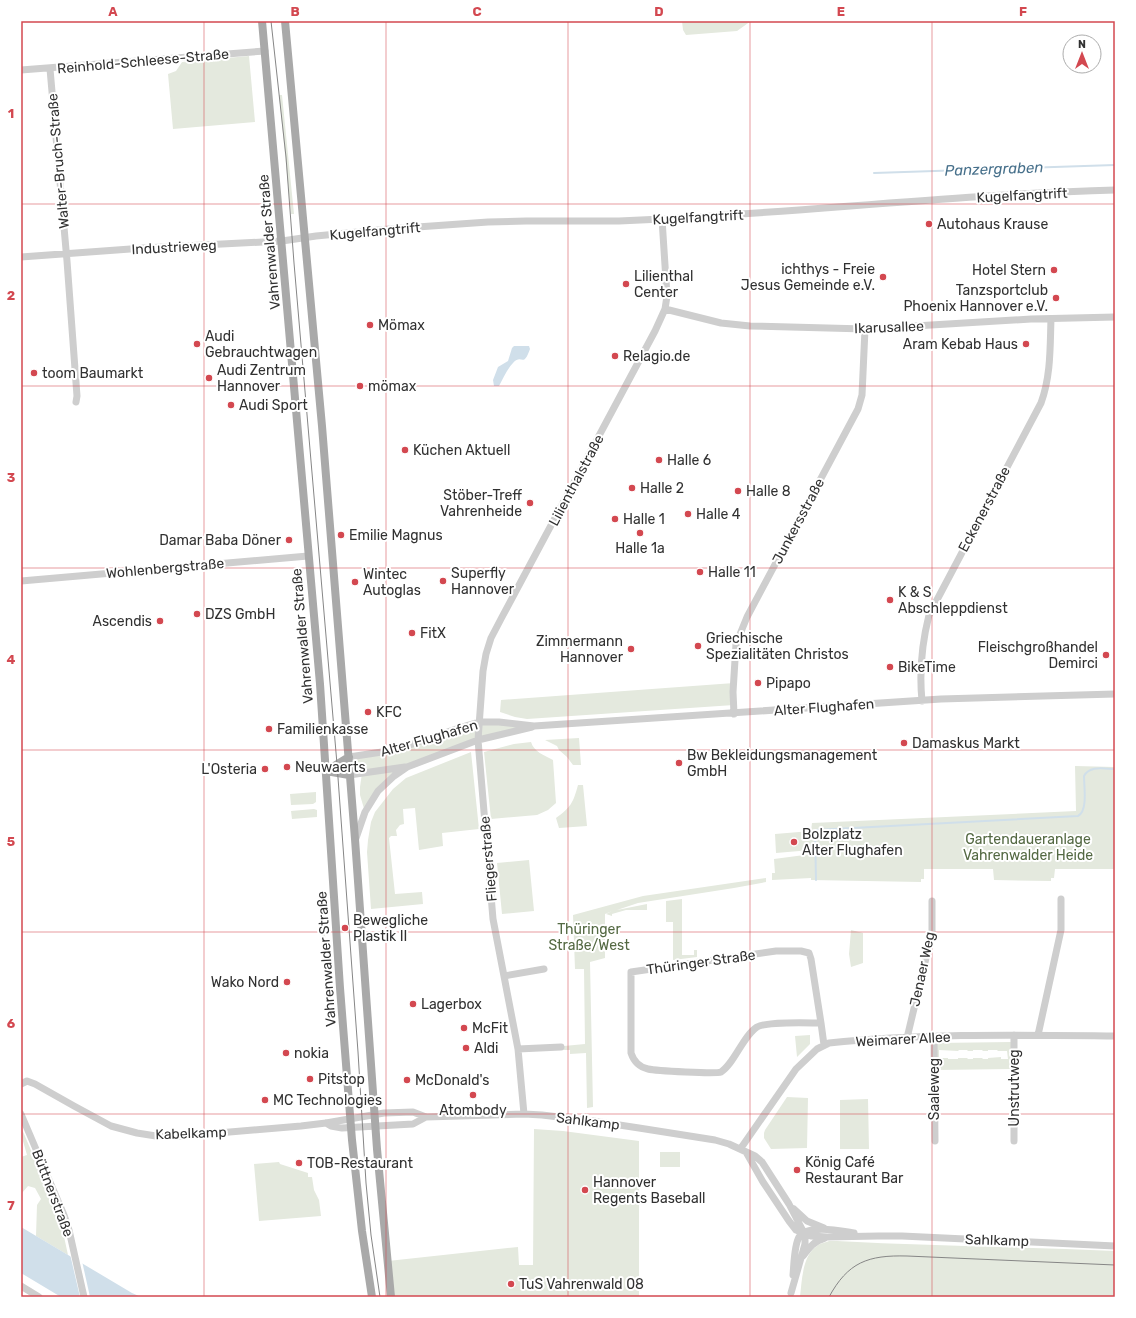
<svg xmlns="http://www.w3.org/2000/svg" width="1136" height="1318" viewBox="0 0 1136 1318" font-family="Rubik,sans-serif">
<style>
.green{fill:#e4e9de;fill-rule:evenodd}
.water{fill:#d0dfea}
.pier{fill:#fff}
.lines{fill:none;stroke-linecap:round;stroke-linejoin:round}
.stream{stroke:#d0dfea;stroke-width:2}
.minor{stroke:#cecece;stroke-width:7}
.major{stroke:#a9a9a9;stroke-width:8}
.tram{stroke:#868686;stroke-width:1}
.grid{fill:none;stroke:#d34850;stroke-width:1;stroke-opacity:0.55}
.poi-dot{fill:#d34850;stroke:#fff;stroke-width:1.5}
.labels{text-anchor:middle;stroke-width:4;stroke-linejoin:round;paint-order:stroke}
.street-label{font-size:14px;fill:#313131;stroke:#fff}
.poi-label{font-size:14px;fill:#313131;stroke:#fff;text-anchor:start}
.park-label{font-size:14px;fill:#546943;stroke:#fff}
.water-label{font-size:15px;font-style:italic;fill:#47708b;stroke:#fff}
.neatline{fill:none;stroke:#d34850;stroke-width:1.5}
.grid-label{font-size:13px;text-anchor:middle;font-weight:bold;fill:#d34850}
</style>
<rect width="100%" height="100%" fill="#fff"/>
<path class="green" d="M682 21H751L737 31 686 35 683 30Z
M249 56 255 122 173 129 168 74 176 71 182 62Z
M279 95H282L294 214H291Z
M734 683V705L527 719 515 717 500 712 501 700Z
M479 722 534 726 495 736 395 775 365 812 360 795V787L362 773 358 774 357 757 364 756Z
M579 738 581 765H573L567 757 559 750 557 746 545 740Z
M531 742C534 752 544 755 553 760L556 803 548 810 537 815 491 819 484 752 514 744Z
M471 752 479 829 442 833 443 846 419 850 415 808 403 809 404 824 400 825 396 830 397 836H391L389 838 395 894 422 892 423 904 371 909 367 852 368 840 371 822 375 812 393 789 406 778Z
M1075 766 1115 767V869H1055L1054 878H1051V881L994 880 993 869H924V879H921V882L811 880V878L772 880V873H775L774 859 812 854 811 850 776 853 775 834 811 831 812 823 1076 811Z
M578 785H583L587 826 559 828 556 818C571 807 573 803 578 785Z
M316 792V802L313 804 291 805 290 794Z
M314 809 317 810V817L292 819 291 811Z
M529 860 534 911 502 914 497 863Z
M766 878V882L734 888 638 903 617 910 647 904V910H626L612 914V916L606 914 612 911 605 914V958L590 962 593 1107 587 1108 586 1053 570 1054V1050H564V1046L585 1044 584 969H575L573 915 643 896Z
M682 899V955H694V950H697V957L673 960V922H666V901Z
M320 905H323L326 949H323Z
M851 930 863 933V963L851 967 849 954Z
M810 1035V1044L797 1057 795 1036Z
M1011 1042V1068L1010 1069 937 1070V1065H944V1063L938 1062 937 1061 936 1043ZM939 1050 958 1051 959 1050H967L968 1051H973V1050H982L983 1051H988V1050H997L998 1051H1007L1008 1059H1001V1057L988 1058V1059H983L982 1058H973V1059H968L967 1058H958V1059H948V1058H939Z
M787 1097 808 1098 807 1148 771 1149 764 1138V1133L765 1130Z
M868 1099 869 1149H840V1100Z
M21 1127 60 1218 68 1255 36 1236 37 1205 41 1199 35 1188 28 1186 22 1193 21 1192V1157L27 1155 21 1134Z
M534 1129 563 1131 639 1141V1297H391L388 1261 518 1247 519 1265H533Z
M660 1152H680V1167H660Z
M279 1162 280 1164 308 1173V1177H312L314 1190 319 1200 321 1216 259 1221 254 1164Z
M829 1241H837C930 1246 1022 1247 1115 1251V1297H800C802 1281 802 1256 817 1246 820 1243 824 1243 829 1241Z"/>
<path class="water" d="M514 346H529L530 349C523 369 522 353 513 363 507 369 503 379 499 386H494L493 380 498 367 508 361 512 348Z
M21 1227 132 1293 141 1297H61L21 1273Z"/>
<path class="pier" d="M70 1254 82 1261 90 1297H80Z"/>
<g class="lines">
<path class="stream" d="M874 173 1115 165
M816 880 815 830 1078 816C1088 811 1084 787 1084 776 1090 765 1105 769 1115 769"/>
<path class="minor" d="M50 69 67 261 77 396 76 402
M21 70 265 51
M21 257 144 248 282 241 316 236 389 229 488 222 526 221H619L662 219C813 211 964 194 1115 190
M665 309 721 323 750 326 865 329 1031 319 1115 317
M21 581 308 556
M922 701C919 671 922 643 929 615L1041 403C1051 376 1050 347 1051 319
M734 714 733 692 736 644 747 617 858 409 862 395 865 329
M349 757 395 750 462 727 479 722H499L534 726 941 699 1115 694
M349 775 405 767
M356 838 365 812 378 791 394 776 407 767 478 740 532 727
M776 951H801L809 953 811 959 821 1023C808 1023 768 1021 757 1027 743 1036 734 1064 721 1072 716 1074 656 1071 648 1069 639 1067 634 1062 631 1053V972Z
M504 976 544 969
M821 1023 824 1045
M1038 1035 1061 930V899
M934 1037 935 1141
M907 1038 932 933V901
M518 1049 561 1047
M21 1084 27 1081 35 1084 74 1106 111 1126 137 1133 156 1136H183L301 1126 326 1123 384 1113 413 1112 426 1117 524 1114 542 1115 593 1121 639 1128 715 1140 729 1144 755 1156 762 1162 789 1204 802 1229 805 1236V1244L791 1293
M21 1114 64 1215 69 1230 84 1297
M524 1114 518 1049 493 919 478 740 483 671 486 654 491 638 502 617 655 331 665 309 667 296 662 219
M326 1123 331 1126 342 1128 413 1124 426 1117
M1014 1141V1035
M741 1148 796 1069 817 1049 829 1043C923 1033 1021 1035 1115 1036
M746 1152 763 1182 789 1221 796 1230 811 1236 827 1237 878 1236H902L1115 1246
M794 1209 807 1221 824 1228
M803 1256C809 1248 814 1241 825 1238
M793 1275C794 1265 794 1246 799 1237 808 1224 841 1231 854 1233
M21 1286 39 1297"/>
<path class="major" d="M262 21 320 684 340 988 352 1140 362 1231 372 1297
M285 21 322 426 355 839 377 1149 391 1297
M326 771 349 757
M326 771 349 775"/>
<path class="tram" d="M271 21 286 157 294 263 337 764 358 1052 366 1183 371 1235 380 1297
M829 1297C848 1262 868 1255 907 1256L1115 1265"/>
</g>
<path class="grid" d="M204 21V1297M386 21V1297M568 21V1297M750 21V1297M932 21V1297M21 204H1115M21 386H1115M21 568H1115M21 750H1115M21 932H1115M21 1114H1115"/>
<g class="poi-dot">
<circle cx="929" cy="224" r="4"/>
<circle cx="1054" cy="270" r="4"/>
<circle cx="883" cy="277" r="4"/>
<circle cx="626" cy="284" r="4"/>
<circle cx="1056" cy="298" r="4"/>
<circle cx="370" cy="325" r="4"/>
<circle cx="197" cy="344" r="4"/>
<circle cx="1026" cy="344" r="4"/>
<circle cx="615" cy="356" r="4"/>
<circle cx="34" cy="373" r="4"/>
<circle cx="209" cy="378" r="4"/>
<circle cx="360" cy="386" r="4"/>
<circle cx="231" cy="405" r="4"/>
<circle cx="405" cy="450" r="4"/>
<circle cx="659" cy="460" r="4"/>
<circle cx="632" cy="488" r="4"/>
<circle cx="738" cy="491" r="4"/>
<circle cx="530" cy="503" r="4"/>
<circle cx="688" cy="514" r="4"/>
<circle cx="615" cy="519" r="4"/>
<circle cx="640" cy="533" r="4"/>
<circle cx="341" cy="535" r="4"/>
<circle cx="289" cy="540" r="4"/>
<circle cx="700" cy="572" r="4"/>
<circle cx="443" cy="581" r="4"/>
<circle cx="355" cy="582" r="4"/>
<circle cx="890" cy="600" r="4"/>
<circle cx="197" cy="614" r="4"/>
<circle cx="160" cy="621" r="4"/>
<circle cx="412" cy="633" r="4"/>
<circle cx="698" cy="646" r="4"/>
<circle cx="631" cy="649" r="4"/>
<circle cx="1106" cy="655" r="4"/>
<circle cx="890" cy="667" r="4"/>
<circle cx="758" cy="683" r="4"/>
<circle cx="368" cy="712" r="4"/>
<circle cx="269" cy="729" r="4"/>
<circle cx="904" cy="743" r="4"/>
<circle cx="679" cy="763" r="4"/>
<circle cx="287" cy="767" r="4"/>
<circle cx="265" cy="769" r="4"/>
<circle cx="794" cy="842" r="4"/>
<circle cx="345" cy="928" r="4"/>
<circle cx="287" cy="982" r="4"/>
<circle cx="413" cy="1004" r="4"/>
<circle cx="464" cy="1028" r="4"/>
<circle cx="466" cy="1048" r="4"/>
<circle cx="286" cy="1053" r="4"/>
<circle cx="310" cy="1079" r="4"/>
<circle cx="407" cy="1080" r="4"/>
<circle cx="473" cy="1095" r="4"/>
<circle cx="265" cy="1100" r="4"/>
<circle cx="299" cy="1163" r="4"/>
<circle cx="797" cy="1170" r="4"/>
<circle cx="585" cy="1190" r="4"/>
<circle cx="511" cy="1284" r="4"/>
</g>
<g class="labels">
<g class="street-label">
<text transform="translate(143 61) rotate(-5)" y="5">Reinhold-Schleese-Straße</text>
<text transform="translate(58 161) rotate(-95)" y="5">Walter-Bruch-Straße</text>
<text transform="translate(1022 195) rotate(-3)" y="5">Kugelfangtrift</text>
<text transform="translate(698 217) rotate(-3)" y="5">Kugelfangtrift</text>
<text transform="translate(375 231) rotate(-5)" y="5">Kugelfangtrift</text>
<text transform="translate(269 242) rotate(-95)" y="5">Vahrenwalder Straße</text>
<text transform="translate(174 247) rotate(-3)" y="5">Industrieweg</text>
<text transform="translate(889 327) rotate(-2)" y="5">Ikarusallee</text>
<text transform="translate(576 480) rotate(-62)" y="5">Lilienthalstraße</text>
<text transform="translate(984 509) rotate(-62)" y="5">Eckenerstraße</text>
<text transform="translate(798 521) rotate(-62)" y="5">Junkersstraße</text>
<text transform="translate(165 568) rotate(-5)" y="5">Wohlenbergstraße</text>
<text transform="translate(302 636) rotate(-95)" y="5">Vahrenwalder Straße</text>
<text transform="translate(824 707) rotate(-4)" y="5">Alter Flughafen</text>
<text transform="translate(429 738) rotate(-16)" y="5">Alter Flughafen</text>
<text transform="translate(488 859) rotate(-95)" y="5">Fliegerstraße</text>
<text transform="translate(326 959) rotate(-94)" y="5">Vahrenwalder Straße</text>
<text transform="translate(701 962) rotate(-8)" y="5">Thüringer Straße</text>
<text transform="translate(922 969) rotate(-78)" y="5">Jenaer Weg</text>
<text transform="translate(903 1039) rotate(-3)" y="5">Weimarer Allee</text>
<text transform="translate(1014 1088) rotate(-90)" y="5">Unstrutweg</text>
<text transform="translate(934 1089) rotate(-90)" y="5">Saaleweg</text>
<text transform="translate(588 1121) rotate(7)" y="5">Sahlkamp</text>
<text transform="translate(191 1133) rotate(-2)" y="5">Kabelkamp</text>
<text transform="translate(53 1193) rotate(69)" y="5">Büttnerstraße</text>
<text transform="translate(997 1240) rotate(2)" y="5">Sahlkamp</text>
</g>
<g class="poi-label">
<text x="937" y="229">Autohaus Krause</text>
<text x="875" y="274" text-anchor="end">ichthys - Freie<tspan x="875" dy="16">Jesus Gemeinde e.V.</tspan></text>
<text x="1046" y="275" text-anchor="end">Hotel Stern</text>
<text x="634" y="281">Lilienthal<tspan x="634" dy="16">Center</tspan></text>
<text x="1048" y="295" text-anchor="end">Tanzsportclub<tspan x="1048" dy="16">Phoenix Hannover e.V.</tspan></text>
<text x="378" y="330">Mömax</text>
<text x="205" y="341">Audi<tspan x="205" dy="16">Gebrauchtwagen</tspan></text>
<text x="1018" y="349" text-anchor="end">Aram Kebab Haus</text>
<text x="623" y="361">Relagio.de</text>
<text x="217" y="375">Audi Zentrum<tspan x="217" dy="16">Hannover</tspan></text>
<text x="42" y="378">toom Baumarkt</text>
<text x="368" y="391">mömax</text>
<text x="239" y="410">Audi Sport</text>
<text x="413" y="455">Küchen Aktuell</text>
<text x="667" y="465">Halle 6</text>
<text x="640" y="493">Halle 2</text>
<text x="746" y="496">Halle 8</text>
<text x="522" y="500" text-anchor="end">Stöber-Treff<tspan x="522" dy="16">Vahrenheide</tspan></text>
<text x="696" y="519">Halle 4</text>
<text x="623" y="524">Halle 1</text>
<text x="349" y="540">Emilie Magnus</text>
<text x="281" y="545" text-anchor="end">Damar Baba Döner</text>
<text x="640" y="553" text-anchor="middle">Halle 1a</text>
<text x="708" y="577">Halle 11</text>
<text x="451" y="578">Superfly<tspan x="451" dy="16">Hannover</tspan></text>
<text x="363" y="579">Wintec<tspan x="363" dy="16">Autoglas</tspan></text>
<text x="898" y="597">K &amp; S<tspan x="898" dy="16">Abschleppdienst</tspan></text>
<text x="205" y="619">DZS GmbH</text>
<text x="152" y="626" text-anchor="end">Ascendis</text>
<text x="420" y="638">FitX</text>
<text x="706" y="643">Griechische<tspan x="706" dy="16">Spezialitäten Christos</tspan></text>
<text x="623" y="646" text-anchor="end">Zimmermann<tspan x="623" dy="16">Hannover</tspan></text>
<text x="1098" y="652" text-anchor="end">Fleischgroßhandel<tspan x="1098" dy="16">Demirci</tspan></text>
<text x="898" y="672">BikeTime</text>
<text x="766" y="688">Pipapo</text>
<text x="376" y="717">KFC</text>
<text x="277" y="734">Familienkasse</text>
<text x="912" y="748">Damaskus Markt</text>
<text x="687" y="760">Bw Bekleidungsmanagement<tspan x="687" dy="16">GmbH</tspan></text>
<text x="295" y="772">Neuwaerts</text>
<text x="257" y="774" text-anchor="end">L'Osteria</text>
<text x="802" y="839">Bolzplatz<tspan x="802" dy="16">Alter Flughafen</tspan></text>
<text x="353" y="925">Bewegliche<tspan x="353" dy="16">Plastik II</tspan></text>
<text x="279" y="987" text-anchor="end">Wako Nord</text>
<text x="421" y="1009">Lagerbox</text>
<text x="472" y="1033">McFit</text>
<text x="474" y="1053">Aldi</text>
<text x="294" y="1058">nokia</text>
<text x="318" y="1084">Pitstop</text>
<text x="415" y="1085">McDonald's</text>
<text x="273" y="1105">MC Technologies</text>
<text x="473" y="1115" text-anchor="middle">Atombody</text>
<text x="805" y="1167">König Café<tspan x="805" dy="16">Restaurant Bar</tspan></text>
<text x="307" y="1168">TOB-Restaurant</text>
<text x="593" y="1187">Hannover<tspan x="593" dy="16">Regents Baseball</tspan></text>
<text x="519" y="1289">TuS Vahrenwald 08</text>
</g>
<g class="park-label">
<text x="1028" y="844">Gartendaueranlage<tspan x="1028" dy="16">Vahrenwalder Heide</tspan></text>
<text x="589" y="934">Thüringer<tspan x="589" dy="16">Straße/West</tspan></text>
</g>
<g class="water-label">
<text transform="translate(994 169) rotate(-2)" y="5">Panzergraben</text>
</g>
</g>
<rect width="1136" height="1318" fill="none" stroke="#ffffff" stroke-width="44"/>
<g transform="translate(1082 54)"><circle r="19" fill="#ffffff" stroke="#adadad"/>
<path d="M0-3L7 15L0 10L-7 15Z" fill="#d34850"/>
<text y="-6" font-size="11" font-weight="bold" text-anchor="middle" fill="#313131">N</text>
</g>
<rect x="22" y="22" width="1092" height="1274" class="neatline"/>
<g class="grid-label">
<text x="113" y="16">A</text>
<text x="295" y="16">B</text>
<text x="477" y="16">C</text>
<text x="659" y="16">D</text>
<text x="841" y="16">E</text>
<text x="1023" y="16">F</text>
<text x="11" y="118">1</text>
<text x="11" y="300">2</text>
<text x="11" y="482">3</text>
<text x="11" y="664">4</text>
<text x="11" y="846">5</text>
<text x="11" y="1028">6</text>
<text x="11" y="1210">7</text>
</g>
</svg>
